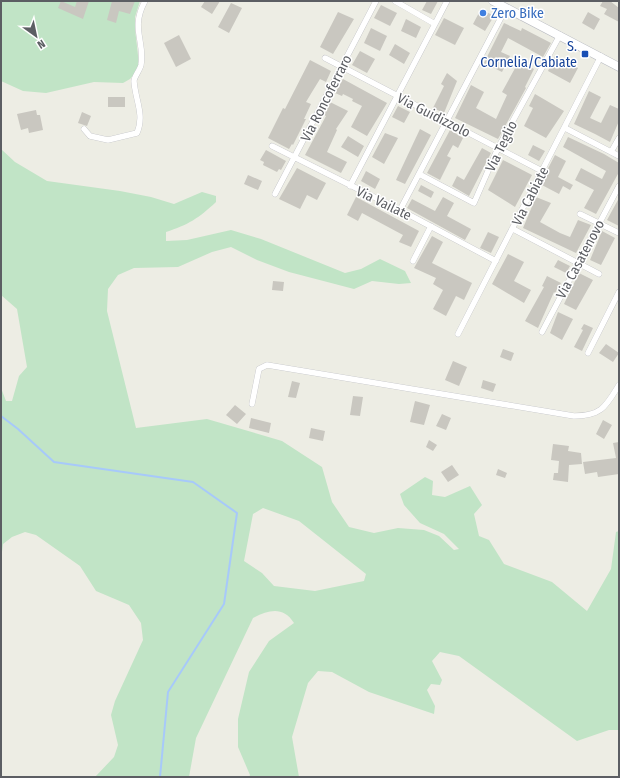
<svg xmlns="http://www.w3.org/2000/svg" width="620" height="778" viewBox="0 0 620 778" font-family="'Fira Sans Condensed',sans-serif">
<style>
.green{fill:#c1e4c6;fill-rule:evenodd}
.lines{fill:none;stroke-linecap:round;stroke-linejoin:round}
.stream{stroke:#a7c9fa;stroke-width:2}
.building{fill:#c9c7c0}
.street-casing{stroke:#b9babf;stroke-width:6}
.secondary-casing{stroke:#b9bbc1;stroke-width:9}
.street{stroke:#fff;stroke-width:5.5}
.secondary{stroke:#fff;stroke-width:8}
.shop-dot{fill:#3f7fe0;stroke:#fff;stroke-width:1.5}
.transit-dot{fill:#1a4fb4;stroke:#fff;stroke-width:1.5}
.labels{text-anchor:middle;stroke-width:3;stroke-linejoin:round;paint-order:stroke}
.shop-label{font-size:14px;fill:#366cbe;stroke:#fff;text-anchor:start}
.transit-label{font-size:14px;fill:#164399;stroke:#fff;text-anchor:end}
.street-label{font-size:14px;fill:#5c5e63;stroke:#fff}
</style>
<rect width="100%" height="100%" fill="#edede4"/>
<path class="green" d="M1 1H140L135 17V29L139 64 137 71 130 79 123 83 94 82 46 93 23 91 1 81Z
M1 149 15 162 47 181 120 191 151 197 174 204 202 192 216 196V202C199 218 188 225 166 232V241L187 240 231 230 261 239 345 273 361 269 380 259 405 271 411 283 399 284 372 281 354 289 289 272 257 260 231 247 212 252 178 267 134 268 118 275 108 289 107 311 136 428 207 419 282 441 322 467 332 502 349 527 374 533 398 528 424 530 439 536 454 550 459 549 444 534 420 523 404 505 400 494 425 477 433 481 432 495 445 497 470 486 482 505 474 514 479 536 489 540 504 564 552 582 587 611 611 569 616 532 619 531V730H609L577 741 459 656 440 652 432 661 442 680 440 685 431 684 427 690 435 706 434 714 369 692 332 672 318 671 308 683 292 737 299 777H249L250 775 238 747V719L249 672 269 641 294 623C283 606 269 610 253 618L196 738 189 777H95L114 757 118 745 111 715 115 701 143 640 141 623 129 605 96 591 80 566 36 535 25 532 12 537 3 544 1 560V388L6 401H12L19 376 27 367 17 309 1 295ZM263 508 299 521 366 574 364 581 315 591 274 586 262 573 244 561 253 514Z"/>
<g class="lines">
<path class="stream" d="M1 416 18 429 54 462 193 482 237 513 224 604 168 692 160 777"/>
</g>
<path class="building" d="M61 1 75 7 77 1H89L83 19 58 8Z
M112 1H135L130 14 119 11 116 23 107 20Z
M205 1H220L212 14 201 7Z
M427 1H438L431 14 422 10Z
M603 1H610L619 8V22L604 14 607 9 600 6Z
M231 3 242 8 229 33 218 27Z
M381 5 397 13 390 26 374 18Z
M481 9 494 16 485 31 473 24Z
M338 12 354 19 333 54 320 47Z
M588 12 600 19 594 30 582 23Z
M444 18 464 28 455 45 435 35Z
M406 19 421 27 416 38 401 31Z
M504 23 521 31 522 28 551 43 543 57 508 38 501 52 510 56 502 72 484 63Z
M371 28 387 36 380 51 364 43Z
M179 35 191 59 176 67 164 43Z
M395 44 410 53 404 64 389 55Z
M360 51 375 59 367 73 352 65Z
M555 56 578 68 570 83 548 71Z
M310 60 331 71 326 82 320 79 312 92 306 102 311 104 304 119H306L293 145 292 144 289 149 268 138 283 108 285 109Z
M519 61 534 69 525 87 526 88 498 139 455 118 471 85 484 92 476 108 496 119 507 95 502 92Z
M447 73 457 81 444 113 433 108 444 86 441 84Z
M343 79 387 103 367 136 351 127 362 106 352 101 353 99 343 94 342 96 335 93Z
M589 91 601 97 590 118 601 123 610 105 619 109V121L610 142 595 134 574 124Z
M535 94 564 111 546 138 524 126 533 108 529 106Z
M108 97H125V107H108Z
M330 102 348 111 336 129 337 130 327 152 347 162 341 173 305 155 326 116 324 115Z
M398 106 410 112 404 123 392 117Z
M36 110 37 115H40L43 130 29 133 28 128 21 130 17 114Z
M82 112 91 116 87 126 78 123Z
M420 129 431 135 405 184 396 180Z
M450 130 463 138 458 148 453 145 447 156 451 158 440 180 427 173Z
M385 133 398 138 384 164 372 157Z
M348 136 364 146 358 157 341 147Z
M568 137 604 154 619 163V172L596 214 584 208 594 190 575 180 581 168 602 179 606 171 563 147Z
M533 145 545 151 539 161 528 155Z
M482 148 491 153 469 196 452 186 457 176 464 180Z
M266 150 286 161 281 170 279 169 277 172 263 165 264 162 260 160Z
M555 155 566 161 558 177 573 185 570 190 563 186 559 194 540 184Z
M503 160 532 175 515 207 488 190Z
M297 168 326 183 317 200 307 195 300 209 279 199Z
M366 171 380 179 375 189 361 181Z
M248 175 262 181 258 190 244 184Z
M421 185 434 192 431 198 418 191Z
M356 197 419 231 411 247 399 242 403 235 362 213 358 221 347 215Z
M443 197 454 203 447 216 471 229 465 240 407 208 412 199 435 211Z
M536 197 551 203 540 222 560 233 570 237 578 220 591 225 576 253 523 228Z
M619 198V226L607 220Z
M602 231 615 238 601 265 590 260Z
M488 232 499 237 491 253 480 248Z
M432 236 443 242 432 263 472 283 464 300 456 296 446 316 433 309 443 290 433 284 436 278 414 268Z
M508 254 524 262 514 281 531 290 524 303 492 284Z
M558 260 570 266 566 273 554 267Z
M579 273 593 280 576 310 564 304Z
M547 276 561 283 555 293 554 292 538 328 525 321 544 287 542 286Z
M273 281 284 282 283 291 272 290Z
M558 312 573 319 562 340 550 333Z
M584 324 593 328 582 351 574 347 583 330 581 329Z
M606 344 619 353 613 362 599 353Z
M503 349 514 353 511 361 500 357Z
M453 361 467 367 459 386 445 380Z
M483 380 496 384 493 392 481 388Z
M292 381 300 383 296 398 288 397Z
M353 396 363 397 360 416 350 415Z
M415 401 430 405 424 425 410 422Z
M235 405 246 414 237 424 226 415Z
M442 414 451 418 446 430 436 426Z
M251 418 271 423 269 433 249 428Z
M603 420 612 425 604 439 596 434Z
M311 428 325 431 323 441 309 438Z
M429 440 437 445 433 451 426 447Z
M619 442V474L598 477 597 472 585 474 583 462 616 458 613 443Z
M553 444 569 446 568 451 581 453 582 464 569 465 568 482 553 480 554 473H558L559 461 551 460Z
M452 465 459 475 448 482 441 472Z
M498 469 507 473 505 478 496 475Z"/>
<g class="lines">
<g class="street-casing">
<path id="street" d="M395 1 435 24
M325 58 542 171
M565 128 619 156
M84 129 90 136 108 140 137 133C145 115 135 99 134 81 134 77 140 70 141 65 145 40 130 29 145 1
M272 146 400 210 496 261
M611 152 619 138
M419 174 474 203 498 148 560 35
M350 186 447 1
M275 194 376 1
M400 210 506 8
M580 214 619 233
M513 229 599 274
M413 261 431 226
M542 332 619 186
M458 334 601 56
M588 353 619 292
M252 404 259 369 267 365 574 416C602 416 606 406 619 385"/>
</g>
<g class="secondary-casing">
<path id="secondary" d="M493 1 619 67"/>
</g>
<use href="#street" class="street"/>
<use href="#secondary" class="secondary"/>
</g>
<circle class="shop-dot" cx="483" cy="13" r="4"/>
<rect class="transit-dot" x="581" y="50" width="8" height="8" rx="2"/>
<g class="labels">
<g class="shop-label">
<text x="491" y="18">Zero Bike</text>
</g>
<g class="transit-label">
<text x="577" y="51">S.<tspan x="577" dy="16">Cornelia/Cabiate</tspan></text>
</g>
<g class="street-label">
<text transform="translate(326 98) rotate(-63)" y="5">Via Roncoferraro</text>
<text transform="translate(434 115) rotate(27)" y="5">Via Guidizzolo</text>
<text transform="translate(501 146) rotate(-64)" y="5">Via Teglio</text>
<text transform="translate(530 196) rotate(-63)" y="5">Via Cabiate</text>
<text transform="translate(384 203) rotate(26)" y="5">Via Vailate</text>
<text transform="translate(580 259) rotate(-62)" y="5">Via Casatenovo</text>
</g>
</g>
<rect width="620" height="778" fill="none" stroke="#5c5e63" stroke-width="4"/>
<g transform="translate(36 36) rotate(147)" stroke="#ffffff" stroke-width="3" paint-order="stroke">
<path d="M0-3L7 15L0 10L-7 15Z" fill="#5c5e63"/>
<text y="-6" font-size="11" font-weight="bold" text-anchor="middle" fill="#5c5e63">N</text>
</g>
</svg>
